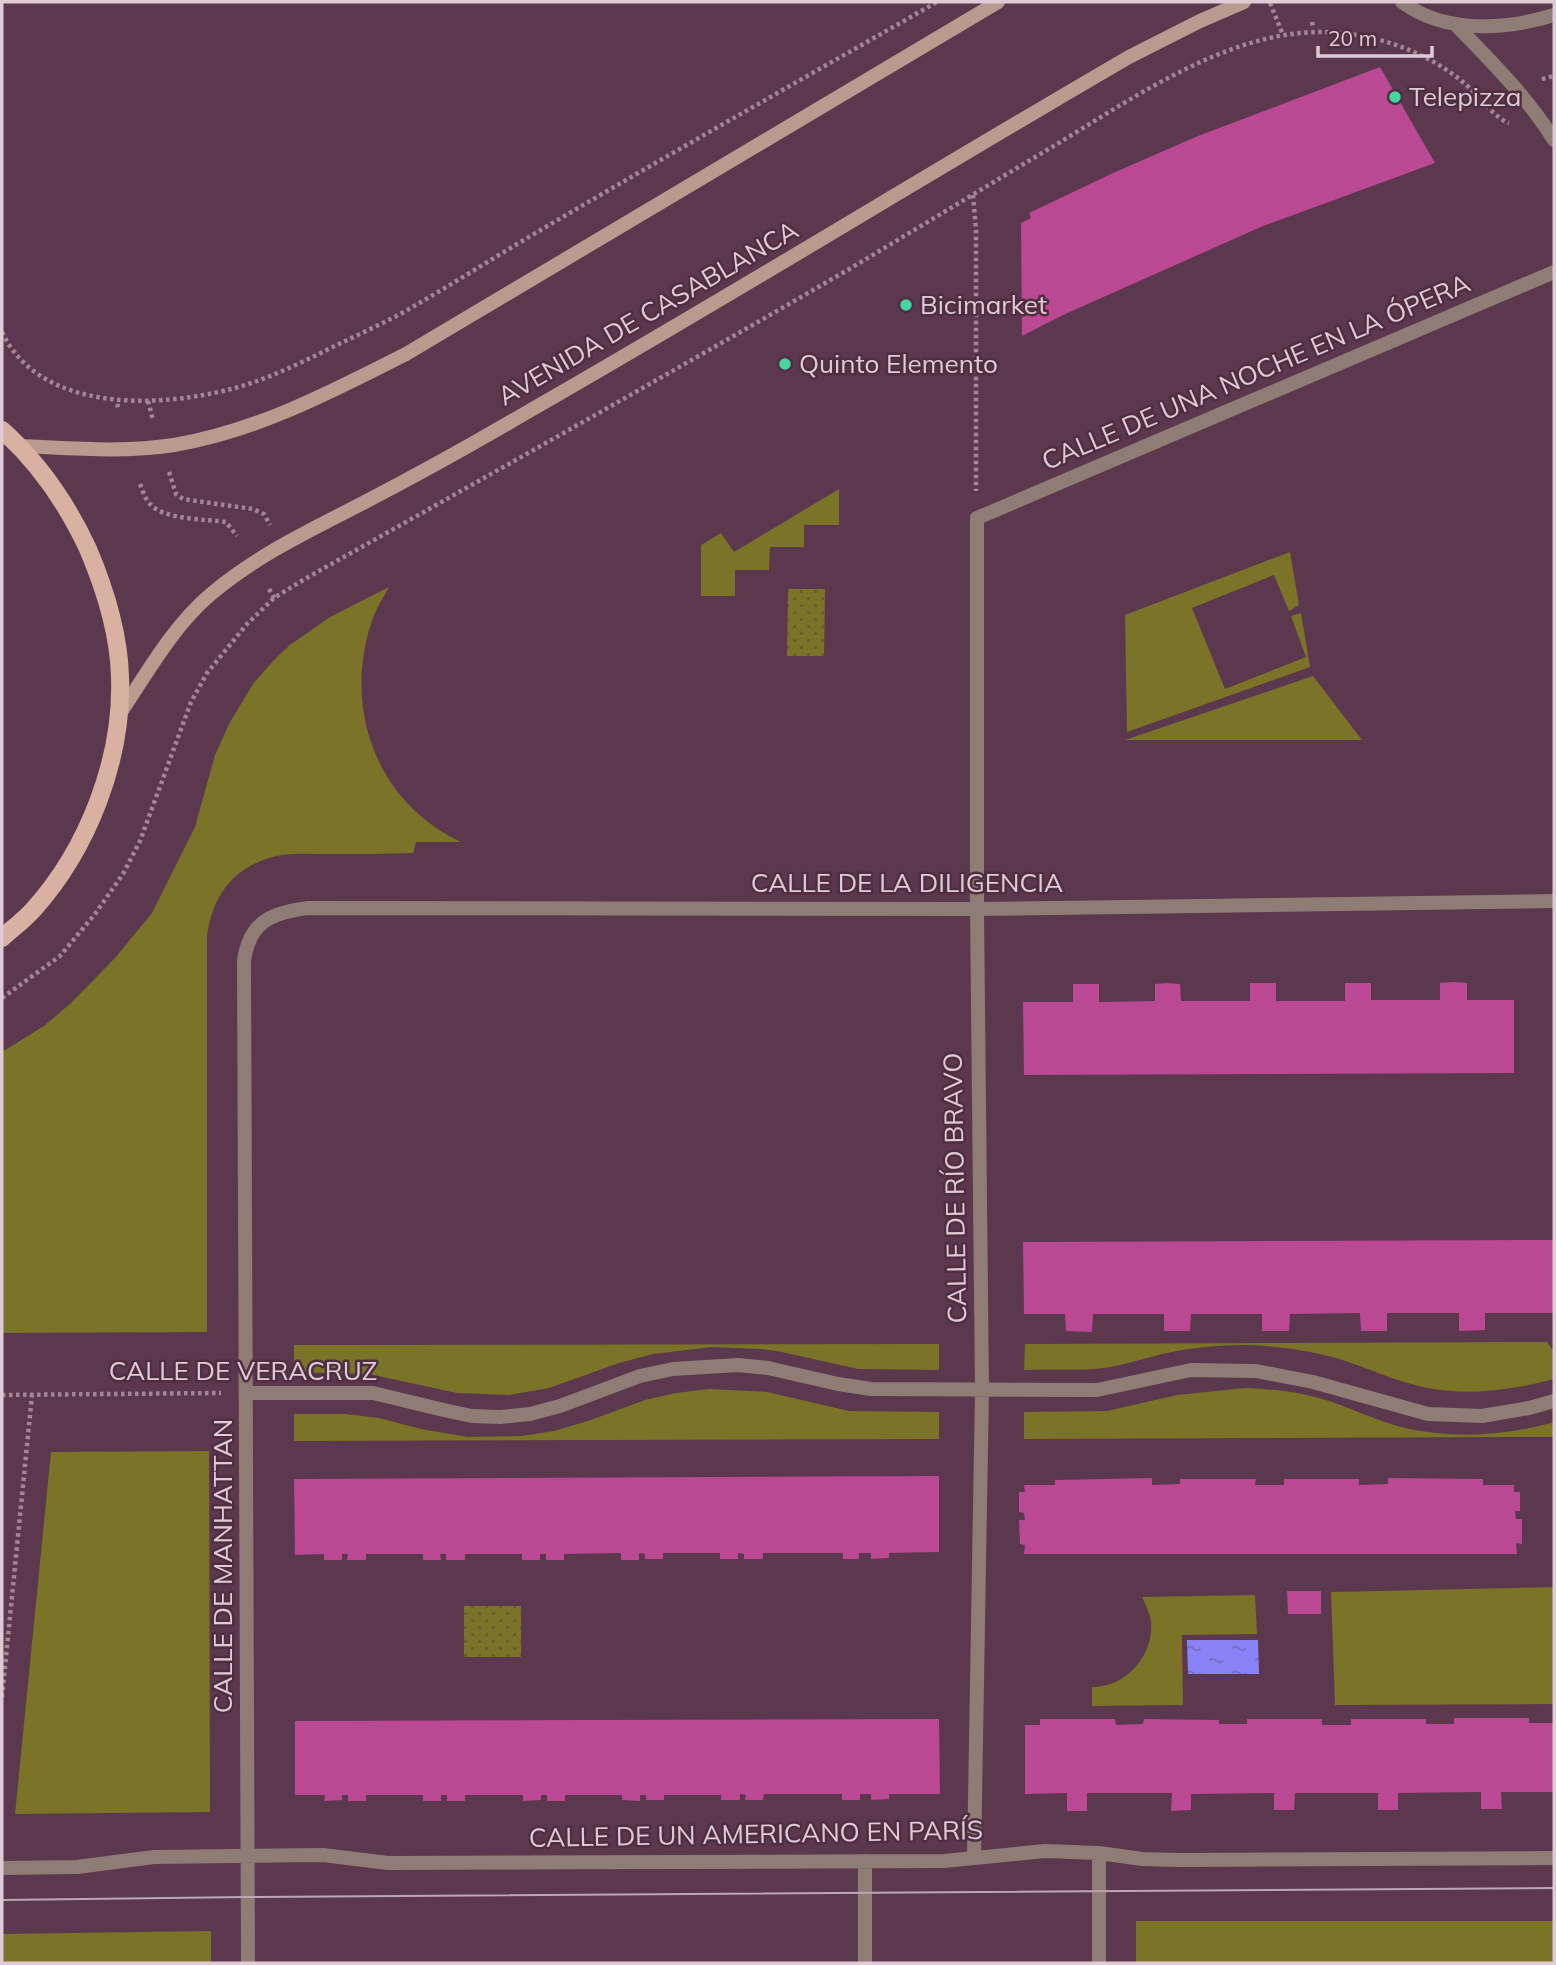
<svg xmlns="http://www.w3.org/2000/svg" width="1556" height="1965" viewBox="0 0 1556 1965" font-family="Mulish,sans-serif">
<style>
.grass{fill:#7b7327}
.park{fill:url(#park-dots)}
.water{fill:url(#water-ripples)}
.building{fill:#ba4893}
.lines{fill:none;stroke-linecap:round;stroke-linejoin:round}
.path{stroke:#a28696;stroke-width:4.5;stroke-dasharray:3.5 3.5;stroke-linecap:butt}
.street{stroke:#8f7c74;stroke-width:14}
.secondary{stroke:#b89a8e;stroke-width:14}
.primary{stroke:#d7b1a1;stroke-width:18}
.tram{stroke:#bfa6b4;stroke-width:2}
.poi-dot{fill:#47d49e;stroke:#502e42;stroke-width:2.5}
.labels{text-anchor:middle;stroke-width:5;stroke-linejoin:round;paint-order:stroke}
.poi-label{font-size:26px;fill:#e0cad6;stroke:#502e42;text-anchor:start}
.street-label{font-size:26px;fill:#e0cad6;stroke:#502e42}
</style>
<defs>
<pattern id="park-dots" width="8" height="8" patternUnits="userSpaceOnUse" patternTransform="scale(1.75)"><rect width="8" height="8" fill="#7b7327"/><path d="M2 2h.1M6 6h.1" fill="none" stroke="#655d31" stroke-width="1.8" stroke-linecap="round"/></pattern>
<pattern id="water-ripples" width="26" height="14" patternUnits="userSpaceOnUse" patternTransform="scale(1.75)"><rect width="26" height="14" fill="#8982f6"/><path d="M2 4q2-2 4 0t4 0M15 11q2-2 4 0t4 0" fill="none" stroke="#746dbf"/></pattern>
</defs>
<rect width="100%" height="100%" fill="#5b384d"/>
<path class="grass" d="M839 489V525H804V547H770L769 570H735V596H701V545L721 533 734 552Z
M1290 552 1299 605 1289 611 1274 575 1192 608 1225 689 1306 657 1291 616 1301 613 1310 667 1127 732 1125 615Z
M389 587C384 596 378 606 374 615 341 704 374 801 461 842H416L413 853C386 854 359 854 331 854 315 854 298 853 282 855 237 863 213 892 207 936V1332L2 1333V1052L44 1026 71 1003 115 958 152 913 195 827 215 755 221 742 229 724 253 684 273 661 290 645 330 617Z
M1313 676 1362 740H1125Z
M1547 1342 1554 1352V1379C1513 1390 1471 1396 1428 1388 1395 1382 1367 1367 1336 1358 1307 1350 1277 1346 1246 1345 1218 1345 1189 1348 1162 1354 1142 1359 1124 1365 1104 1368 1078 1371 1051 1369 1024 1370L1025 1344Z
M939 1344V1370L858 1369 777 1351 760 1349 712 1347 653 1354 619 1363 549 1388 509 1395 457 1393 369 1374 294 1372V1345Z
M1245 1388C1270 1389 1295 1391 1319 1398 1348 1406 1376 1421 1405 1428 1455 1439 1506 1436 1554 1422V1437L1024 1439V1412L1107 1411 1177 1395Z
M709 1389 767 1392 849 1411 939 1412V1439L294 1441V1414H346L379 1418 421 1429 468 1437 521 1436 554 1431 588 1421 645 1400 676 1393Z
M209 1451 210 1812 15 1814 51 1452Z
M1554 1587V1704L1335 1705 1331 1592Z
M1255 1595 1257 1634 1182 1635 1183 1705 1092 1706V1687C1125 1688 1154 1656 1151 1622 1150 1613 1145 1604 1142 1597Z
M1136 1921H1554V1963H1136Z
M211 1931V1963H2L3 1934Z"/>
<path class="park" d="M788 589H825L824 656H787Z
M464 1606H521V1657H464Z"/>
<path class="water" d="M1187 1640H1258L1259 1674H1188Z"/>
<path class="building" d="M1380 67 1435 163 1263 226 1063 315 1022 336 1021 223 1031 218 1029 213 1113 173 1198 136Z
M1454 982 1467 983V1000H1514V1073L1024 1075 1023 1002H1073V984H1099V1002L1155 1001V984L1167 983 1180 984 1181 1001H1250V983H1276V1001H1345V983H1371V1000H1440V983Z
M1554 1240V1313H1485V1330L1459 1331V1313H1387V1331H1361L1360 1313 1290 1314 1289 1331H1262V1314H1191L1190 1331H1164V1314H1093L1092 1332 1066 1331 1065 1314H1024L1023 1242Z
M939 1476V1552L889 1553V1558L871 1559V1553H859V1559H843V1553H763V1559H744V1554L738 1553V1559H720V1553H663V1559H645V1554L639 1553V1560H621V1553L564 1554V1560H546V1554H540V1560H522V1554H465V1560H446V1554H440L441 1560H423V1554H366V1560H347L348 1554H342V1560H324V1554L295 1555 294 1479Z
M1152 1478V1485L1180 1484V1479H1256L1255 1485H1284V1479H1359V1485L1388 1484V1478L1483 1479V1485H1514V1492H1520V1511H1515L1516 1519H1522V1544L1516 1543 1517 1554H1024L1025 1545 1020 1544 1019 1520H1025L1024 1513 1019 1512V1492H1025L1024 1485H1055V1480Z
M1287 1591H1321V1614H1288Z
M1454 1718H1529V1723H1554V1792H1501L1502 1809H1481V1792L1398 1793V1810H1378V1793H1295L1294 1810H1274V1793L1191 1794V1810L1171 1811 1172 1793H1087V1811H1067V1793L1025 1794V1725H1040V1719H1115L1116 1725 1143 1724 1144 1719 1219 1720V1724H1247V1719H1322V1725H1351V1719H1426V1724H1454Z
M939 1719 940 1794H889V1799L871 1800V1794H860V1800H842V1794H764L763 1800H745L746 1795 740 1794V1800H721V1795H664V1800H646V1795H640V1801L622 1800V1795H565V1801H547V1795H541V1800L523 1801V1795H465V1801H447V1795H441V1801H423V1795H366V1801H348V1795H342V1800L324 1801 325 1795H295V1721Z"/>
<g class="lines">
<path class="path" d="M1270 3 1283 35
M1312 22 1313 28
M1542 79 1554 76
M973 195 976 230V491
M2 332C40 413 158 408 231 389 267 380 302 362 335 346 357 335 380 325 402 313 448 287 493 258 539 231 671 153 804 78 937 2
M148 401 153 420
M117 404 119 410
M169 472 176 494 183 499 253 509 264 514 270 525
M140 484C143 491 145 499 150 504 164 520 206 519 226 522L237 536
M269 589 276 601
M2 998 60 956 95 914 123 874 140 841 191 702 207 673 247 624 274 598 303 580C486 477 669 374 851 268 918 228 985 187 1052 147 1132 99 1227 31 1323 32 1373 33 1425 50 1464 83 1477 93 1495 119 1509 123
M2 1395 221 1393
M2 1697 32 1395"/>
<path class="street" d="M1402 2C1445 34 1505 30 1554 15
M1457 26C1492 62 1527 97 1554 140
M247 1393H373L448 1411 472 1416 500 1417 530 1414 560 1406 640 1376 673 1369 738 1365 768 1368 838 1384 871 1389 1097 1390 1191 1370 1256 1371 1313 1382 1428 1414 1482 1416 1529 1408 1554 1401
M1099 1853V1963
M974 1858 982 1390 977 909V518L1554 272
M865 1861V1963
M2 1868 77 1867 154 1857 323 1855 388 1863 944 1861 1045 1851 1099 1853 1142 1859 1179 1860 1554 1858
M248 1963 244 961C249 922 272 912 309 908L977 909 1554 901"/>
<path class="secondary" d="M20 446C70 448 123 453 174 445 257 431 331 392 406 354L998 2
M119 715C147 673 173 626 211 594 257 555 311 530 363 503 417 475 471 445 524 414 727 298 926 175 1129 57L1200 21 1244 2"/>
<path class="primary" d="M2 430C39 463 67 504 88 549 105 589 119 634 120 677 123 759 88 849 33 910 24 920 12 929 2 938"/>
<path class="tram" d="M2 1900 248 1897 1554 1888"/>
</g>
<g class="poi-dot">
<circle cx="1395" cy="97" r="7"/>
<circle cx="906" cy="305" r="7"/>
<circle cx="785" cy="364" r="7"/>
</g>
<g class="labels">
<g class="poi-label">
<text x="1409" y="106">Telepizza</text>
<text x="920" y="314">Bicimarket</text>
<text x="799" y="373">Quinto Elemento</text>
</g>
<g class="street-label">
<text transform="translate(648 313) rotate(-30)" y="9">AVENIDA DE CASABLANCA</text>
<text transform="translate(1256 372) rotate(-23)" y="9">CALLE DE UNA NOCHE EN LA ÓPERA</text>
<text x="907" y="892">CALLE DE LA DILIGENCIA</text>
<text transform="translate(955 1188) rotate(-91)" y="9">CALLE DE RÍO BRAVO</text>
<text x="243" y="1380">CALLE DE VERACRUZ</text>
<text transform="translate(223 1566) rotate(-90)" y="9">CALLE DE MANHATTAN</text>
<text transform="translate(756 1834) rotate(-1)" y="9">CALLE DE UN AMERICANO EN PARÍS</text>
</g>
</g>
<rect width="1556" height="1965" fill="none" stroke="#e0cad6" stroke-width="7"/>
<path d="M1318 46v10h114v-10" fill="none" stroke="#e0cad6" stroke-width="3.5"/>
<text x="1328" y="46" font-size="21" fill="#e0cad6" stroke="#502e42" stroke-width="5" paint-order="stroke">20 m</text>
</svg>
